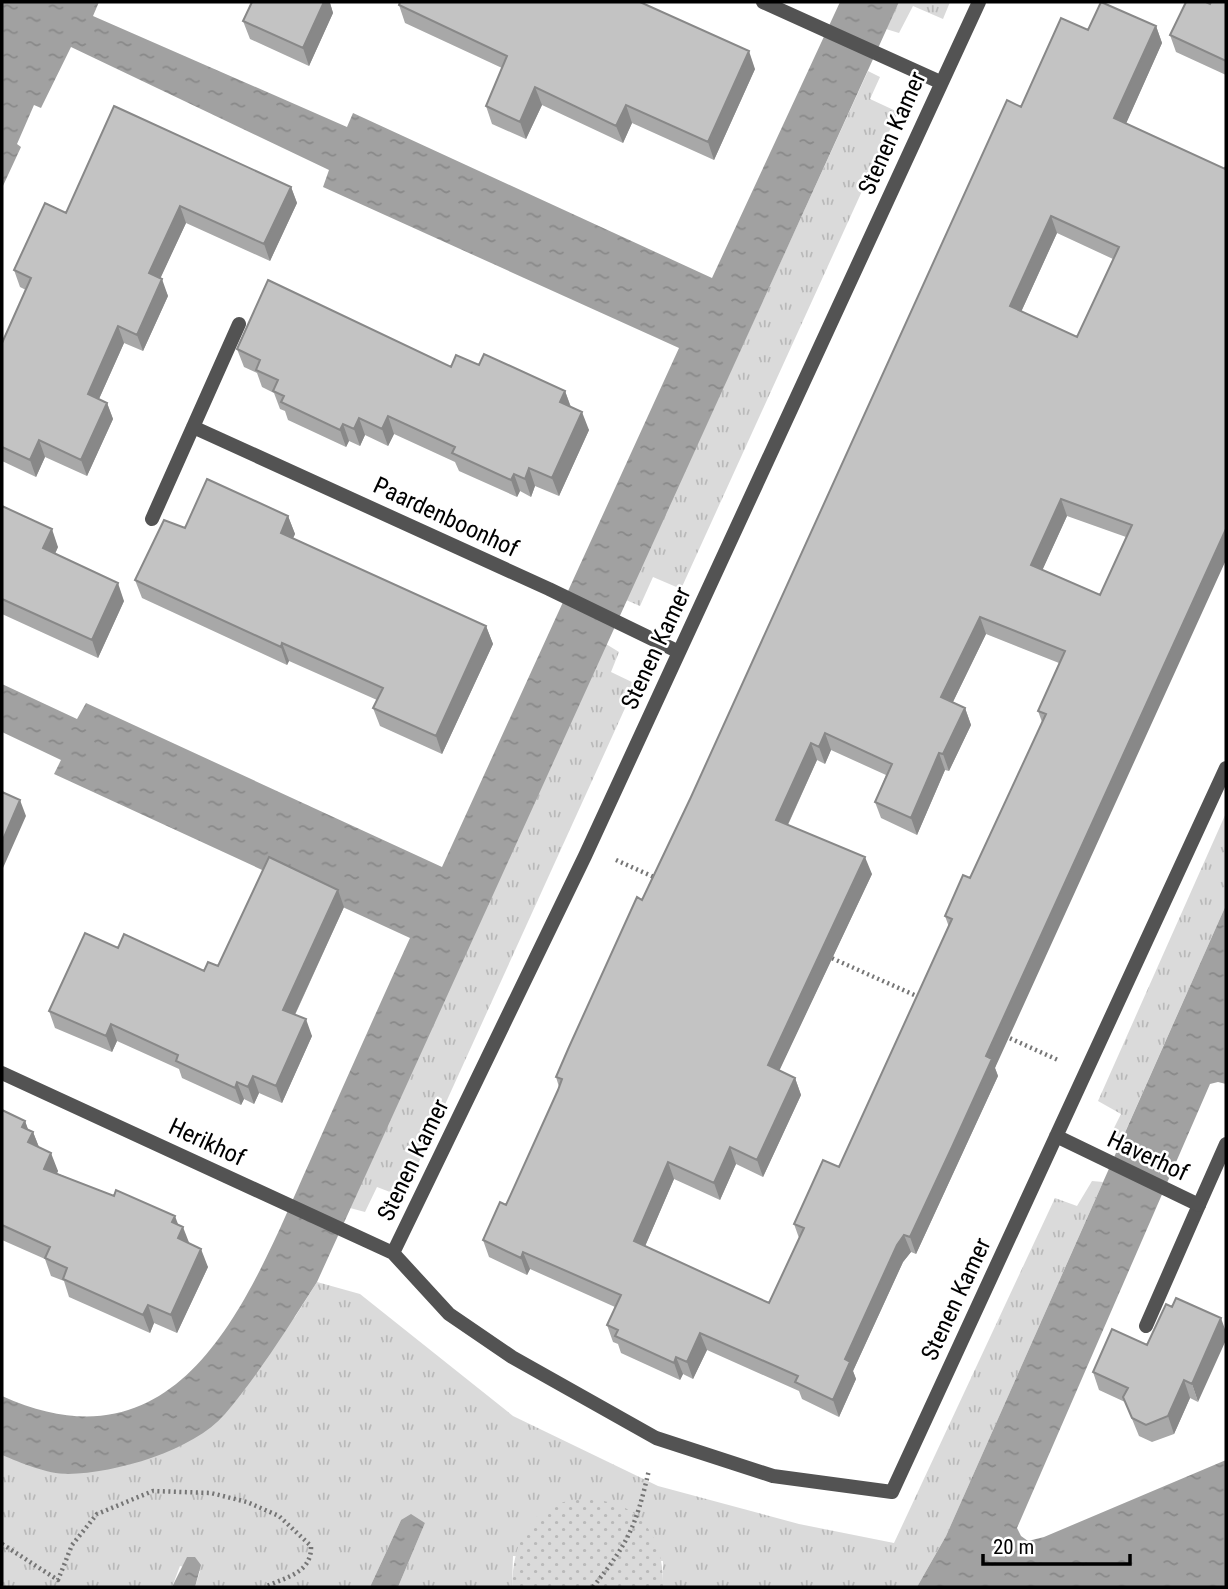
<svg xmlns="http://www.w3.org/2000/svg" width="1228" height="1589" viewBox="0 0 1228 1589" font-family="'Roboto Condensed',sans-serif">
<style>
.grass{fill:url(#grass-tufts)}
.park{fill:url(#park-dots)}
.water{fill:url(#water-ripples)}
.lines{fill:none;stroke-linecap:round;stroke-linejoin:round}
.path{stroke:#757575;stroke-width:4.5;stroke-dasharray:2 3.5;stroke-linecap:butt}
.service{stroke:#535353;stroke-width:14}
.minor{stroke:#535353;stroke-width:14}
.wall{fill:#a8a8a8;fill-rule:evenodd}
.shaded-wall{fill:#888}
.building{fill:#c3c3c3;stroke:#888;stroke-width:2;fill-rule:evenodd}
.labels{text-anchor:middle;stroke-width:5;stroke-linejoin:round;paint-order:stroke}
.street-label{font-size:24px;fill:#000;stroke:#fff}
</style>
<defs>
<pattern id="grass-tufts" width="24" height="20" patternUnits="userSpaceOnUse" patternTransform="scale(1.75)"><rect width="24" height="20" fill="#dadada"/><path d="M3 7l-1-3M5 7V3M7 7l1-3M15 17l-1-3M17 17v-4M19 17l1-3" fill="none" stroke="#b9b9b9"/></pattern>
<pattern id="park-dots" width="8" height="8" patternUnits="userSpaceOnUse" patternTransform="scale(1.75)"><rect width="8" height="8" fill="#dadada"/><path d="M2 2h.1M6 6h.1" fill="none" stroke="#b9b9b9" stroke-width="1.8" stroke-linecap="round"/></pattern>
<pattern id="water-ripples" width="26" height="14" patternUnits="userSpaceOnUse" patternTransform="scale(1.75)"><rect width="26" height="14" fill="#a1a1a1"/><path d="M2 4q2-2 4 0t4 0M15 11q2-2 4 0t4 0" fill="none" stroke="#898989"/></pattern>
</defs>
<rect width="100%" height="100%" fill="#fff"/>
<path class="grass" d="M899 2H950L943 19 913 6 899 33 886 29Z
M868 71 880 77 870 99 898 112 681 589 653 577 640 606 626 600Z
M606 644 619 652 611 672 636 684 403 1197 377 1187 365 1212 350 1208Z
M1226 813V905L1122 1139 1111 1134 1121 1114 1098 1101Z
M1092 1181 1103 1182 946 1536 917 1587H663V1561L513 1556 512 1587H398L425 1523 401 1520 370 1587H195L200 1571 180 1566 172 1587H2V1455L66 1474 295 1317 317 1282 360 1294 513 1416 658 1486 799 1524 894 1543 1055 1198 1077 1206Z"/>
<path class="park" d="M590 1498C600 1501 614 1502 623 1507 654 1522 664 1556 663 1587H512C513 1553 521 1519 557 1504 567 1500 580 1500 590 1498Z"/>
<path class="water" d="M2 2H99L93 16 347 127 353 113 712 278 840 2H899L317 1282C289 1326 259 1374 225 1414 193 1451 116 1473 68 1474 47 1474 21 1463 2 1455V1396C185 1479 251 1292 310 1161 343 1087 376 1012 410 938L54 774 61 760 2 732V684L77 719 86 703 442 867 679 348 323 187 329 170 71 47 41 108 34 105 17 144 21 147 2 188Z
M1226 905V1084L1218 1082 1210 1084 1017 1528 1021 1536 1028 1541 1044 1537 1226 1460V1587H917L946 1536Z
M411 1514 425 1523 398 1587H370L401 1520Z
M187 1557H195L201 1565 195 1587H172Z"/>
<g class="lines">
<path class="path" d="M616 860 656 878
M827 956 921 998
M1005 1036 1058 1060
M2 1544 58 1580 72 1545 97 1514 153 1491 211 1493 247 1502 279 1516 311 1546C312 1573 286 1577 265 1587
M593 1587C629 1542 636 1526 649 1470"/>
<path class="service" d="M1146 1326 1199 1205"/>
<path class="minor" d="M763 2 940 82
M979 2 585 856 393 1253 449 1314 512 1357 656 1438 773 1476 892 1492 1226 768
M193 427 549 589 679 652
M152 519 239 324
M2 1073 393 1253
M1056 1136 1199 1205 1226 1144"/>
</g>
<path class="wall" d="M252 2H330V3L333 13 309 66 250 39 243 21Z
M1226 2V75L1176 52 1170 35 1210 4Z
M399 5 755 69 714 160 632 123 623 143 542 105 526 139 492 124 486 106 502 68 405 23Z
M1156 26 1162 43 1126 123 1225 169 995 1068 998 1076 916 1254 911 1252 903 1262 853 1371 856 1379 839 1417 802 1399 799 1391 707 1350 693 1379 683 1374 680 1380 621 1353 618 1344 613 1342 607 1325 615 1307 530 1269 527 1275 489 1257 483 1240 506 1205 559 1087 556 1077 642 900 1021 107 1088 30ZM1057 233 1113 259 1077 337 1021 312ZM1067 516 1126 537 1100 595 1042 570ZM986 634 1059 663 1038 711 1042 722 970 878 945 916 949 927 839 1167 794 1224 799 1238 769 1303 645 1246 674 1179 720 1200 736 1164 763 1177 801 1095 795 1078 779 1070 872 874 788 825 817 760 825 764 831 750 886 775 875 802 881 818 917 835 945 770 949 771 971 725 965 708 953 702Z
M291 187 297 203 270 261 186 223 160 278 168 296 143 351 124 343 99 399 107 403 113 419 87 476 45 457 36 477 2 461V343L26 290 20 287 14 270 66 213Z
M237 349 451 367 479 365 565 391 571 407 589 430 559 496 535 486 531 497 520 491 517 497 459 471 455 462 394 434 388 446 365 435 360 446 349 441 346 447 288 420 285 411 280 409 274 393 262 387 257 373 244 367Z
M2 506 58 547 55 554 124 601 98 658 2 614Z
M288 516 295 534 293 538 486 626 493 644 442 754 380 726 373 708 377 700 289 661 287 665 142 598 135 580 185 528Z
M344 907 295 1015 312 1036 282 1103 259 1093 254 1104 244 1099 241 1105 182 1078 179 1069 117 1041 112 1052 55 1028 49 1011 118 948 204 971 218 966Z
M2 1110 25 1121 28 1130 33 1132 39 1147 58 1171 57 1173 178 1225 189 1243 208 1267 177 1333 154 1323 150 1333 69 1297 64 1281 51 1276 45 1259 2 1240Z
M1166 1304 1198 1402 1190 1398 1174 1434 1152 1442 1139 1436 1125 1402 1099 1390 1093 1372 1147 1345Z"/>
<path class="shaded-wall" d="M324 2H330V3L333 13 309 66 303 48Z
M1156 26 1162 43 1121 135 1114 118Z
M749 51 755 69 714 160 708 142Z
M535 87 542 105 526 139 520 122Z
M626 105 632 123 623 143 616 126Z
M291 187 297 203 270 261 264 244Z
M180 206 186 223 155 290 149 273Z
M1051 216 1057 233 1016 323 1010 306Z
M162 279 168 296 143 351 137 335Z
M118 326 124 343 94 410 88 394Z
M565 391 571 408 560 402Z
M107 403 113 419 87 476 81 460Z
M582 412 589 430 559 496 552 478Z
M388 416 394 434 388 446 382 429Z
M359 418 365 435 360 446 354 429Z
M343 424 349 441 346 447 340 430Z
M39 440 45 457 36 477 30 460Z
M529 468 535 486 531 497 525 479Z
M514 474 520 491 517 497 511 480Z
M1061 499 1067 516 1037 582 1031 565Z
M288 516 295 534 287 551 281 533Z
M52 529 58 547 49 566 43 548Z
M1226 529V560L995 1068 998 1076 916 1254 910 1237 986 1056Z
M118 583 124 601 98 658 92 640Z
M980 617 986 634 947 714 941 697Z
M486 626 493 644 442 754 436 736Z
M282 643 289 661 287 665 281 647Z
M965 708 971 725 949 771 943 754Z
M825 733 831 750 825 764 819 747Z
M811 743 817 760 782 837 776 820Z
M939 753 945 770 917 835 911 818Z
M20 800 26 816 3 868 2 864V842Z
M865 857 872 874 774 1082 768 1065Z
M338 890 344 907 289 1027 283 1010Z
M306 1019 312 1036 282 1103 276 1086Z
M111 1024 117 1041 112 1052 106 1036Z
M253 1076 259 1093 254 1104 248 1087Z
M795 1078 801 1095 763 1177 757 1160Z
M237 1082 244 1099 241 1105 235 1088Z
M25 1121 31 1137 33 1132 40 1150 35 1160 22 1127Z
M730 1147 736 1164 720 1200 714 1183Z
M51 1153 58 1171 51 1187 44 1169Z
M668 1162 674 1179 640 1258 634 1241Z
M175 1216 181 1232 183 1227 190 1245 185 1256 172 1222Z
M904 1235 911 1252 903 1262 853 1371 856 1379 839 1417 833 1400 845 1359 897 1245Z
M201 1249 208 1267 177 1333 171 1315Z
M523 1252 530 1269 527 1275 521 1258Z
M148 1305 154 1323 150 1333 143 1315Z
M1221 1318 1226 1332V1340L1198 1402 1192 1384Z
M700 1333 707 1350 693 1379 687 1362Z
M676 1357 683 1374 680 1380 674 1363Z
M1184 1380 1190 1398 1174 1434 1168 1416Z"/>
<path class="building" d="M252 2H324L303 48 243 21Z
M400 2H640L749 51 708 142 626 105 616 126 535 87 520 122 486 106 507 56 399 5Z
M1101 2 1156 26 1114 118 1225 169 1226 166V529L986 1056 992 1059 952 1147 910 1237 904 1235 897 1245 845 1359 850 1362 833 1400 795 1382 798 1376 700 1333 687 1362 676 1357 674 1363 615 1336 618 1330 607 1325 621 1295 523 1252 521 1258 483 1240 500 1202 506 1205 558 1090 562 1079 556 1077 569 1047 637 897 642 900 691 797 1007 100 1021 107 1061 18 1088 30ZM1051 216 1119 247 1077 337 1010 306ZM1061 499 1132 525 1100 595 1031 565ZM980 617 1065 651 1038 711 1046 714 970 878 963 875 945 916 952 919 839 1167 823 1160 794 1224 804 1228 769 1303 634 1241 668 1162 714 1183 730 1147 757 1160 795 1078 768 1065 865 857 776 820 811 743 819 747 825 733 892 764 875 802 911 818 939 753 943 754 965 708 941 697Z
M1186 2H1206L1210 4 1211 2H1226V61L1170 35Z
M114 106 291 187 264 244 180 206 149 273 162 279 137 335 118 326 88 394 107 403 81 460 39 440 30 460 2 447V343L31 278 14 270 45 203 66 213Z
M268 280 451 367 456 355 479 365 484 354 565 391 560 402 582 412 552 478 529 468 525 479 514 474 511 480 452 453 455 447 388 416 382 429 359 418 354 429 343 424 340 430 281 402 284 396 273 391 278 380 256 370 260 360 237 349Z
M207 479 288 516 281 533 486 626 436 736 373 708 383 688 282 643 281 647 135 580 164 520 185 528Z
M2 506 52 529 43 548 118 583 92 640 2 599Z
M2 792 20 800 2 842Z
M269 857 338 890 283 1010 306 1019 276 1086 253 1076 248 1087 237 1082 235 1088 176 1061 178 1055 111 1024 106 1036 49 1011 85 933 118 948 124 934 204 971 208 962 218 966Z
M2 1110 25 1121 22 1127 33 1132 28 1142 51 1153 44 1169 114 1196 116 1190 175 1216 172 1222 183 1227 178 1238 201 1249 171 1315 148 1305 143 1315 63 1279 67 1268 45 1258 50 1247 2 1225Z
M1176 1298 1221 1318 1192 1384 1184 1380 1168 1416 1146 1425 1132 1418 1123 1397 1128 1388 1093 1372 1112 1329 1147 1345 1166 1304 1172 1307Z"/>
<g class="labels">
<g class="street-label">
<text transform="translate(892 133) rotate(-66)" y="8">Stenen Kamer</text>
<text transform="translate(446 517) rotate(25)" y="8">Paardenboonhof</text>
<text transform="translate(656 648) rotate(-65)" y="8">Stenen Kamer</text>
<text transform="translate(207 1142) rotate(25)" y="8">Herikhof</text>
<text transform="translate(1148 1156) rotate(25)" y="8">Haverhof</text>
<text transform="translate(413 1160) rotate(-64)" y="8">Stenen Kamer</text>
<text transform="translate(956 1299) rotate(-65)" y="8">Stenen Kamer</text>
</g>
</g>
<rect width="1228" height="1589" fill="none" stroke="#000000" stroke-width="7"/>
<path d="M983 1554v10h147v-10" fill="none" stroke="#000000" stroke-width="3.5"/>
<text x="993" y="1554" font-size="21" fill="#000000" stroke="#ffffff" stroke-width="5" paint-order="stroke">20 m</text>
</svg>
